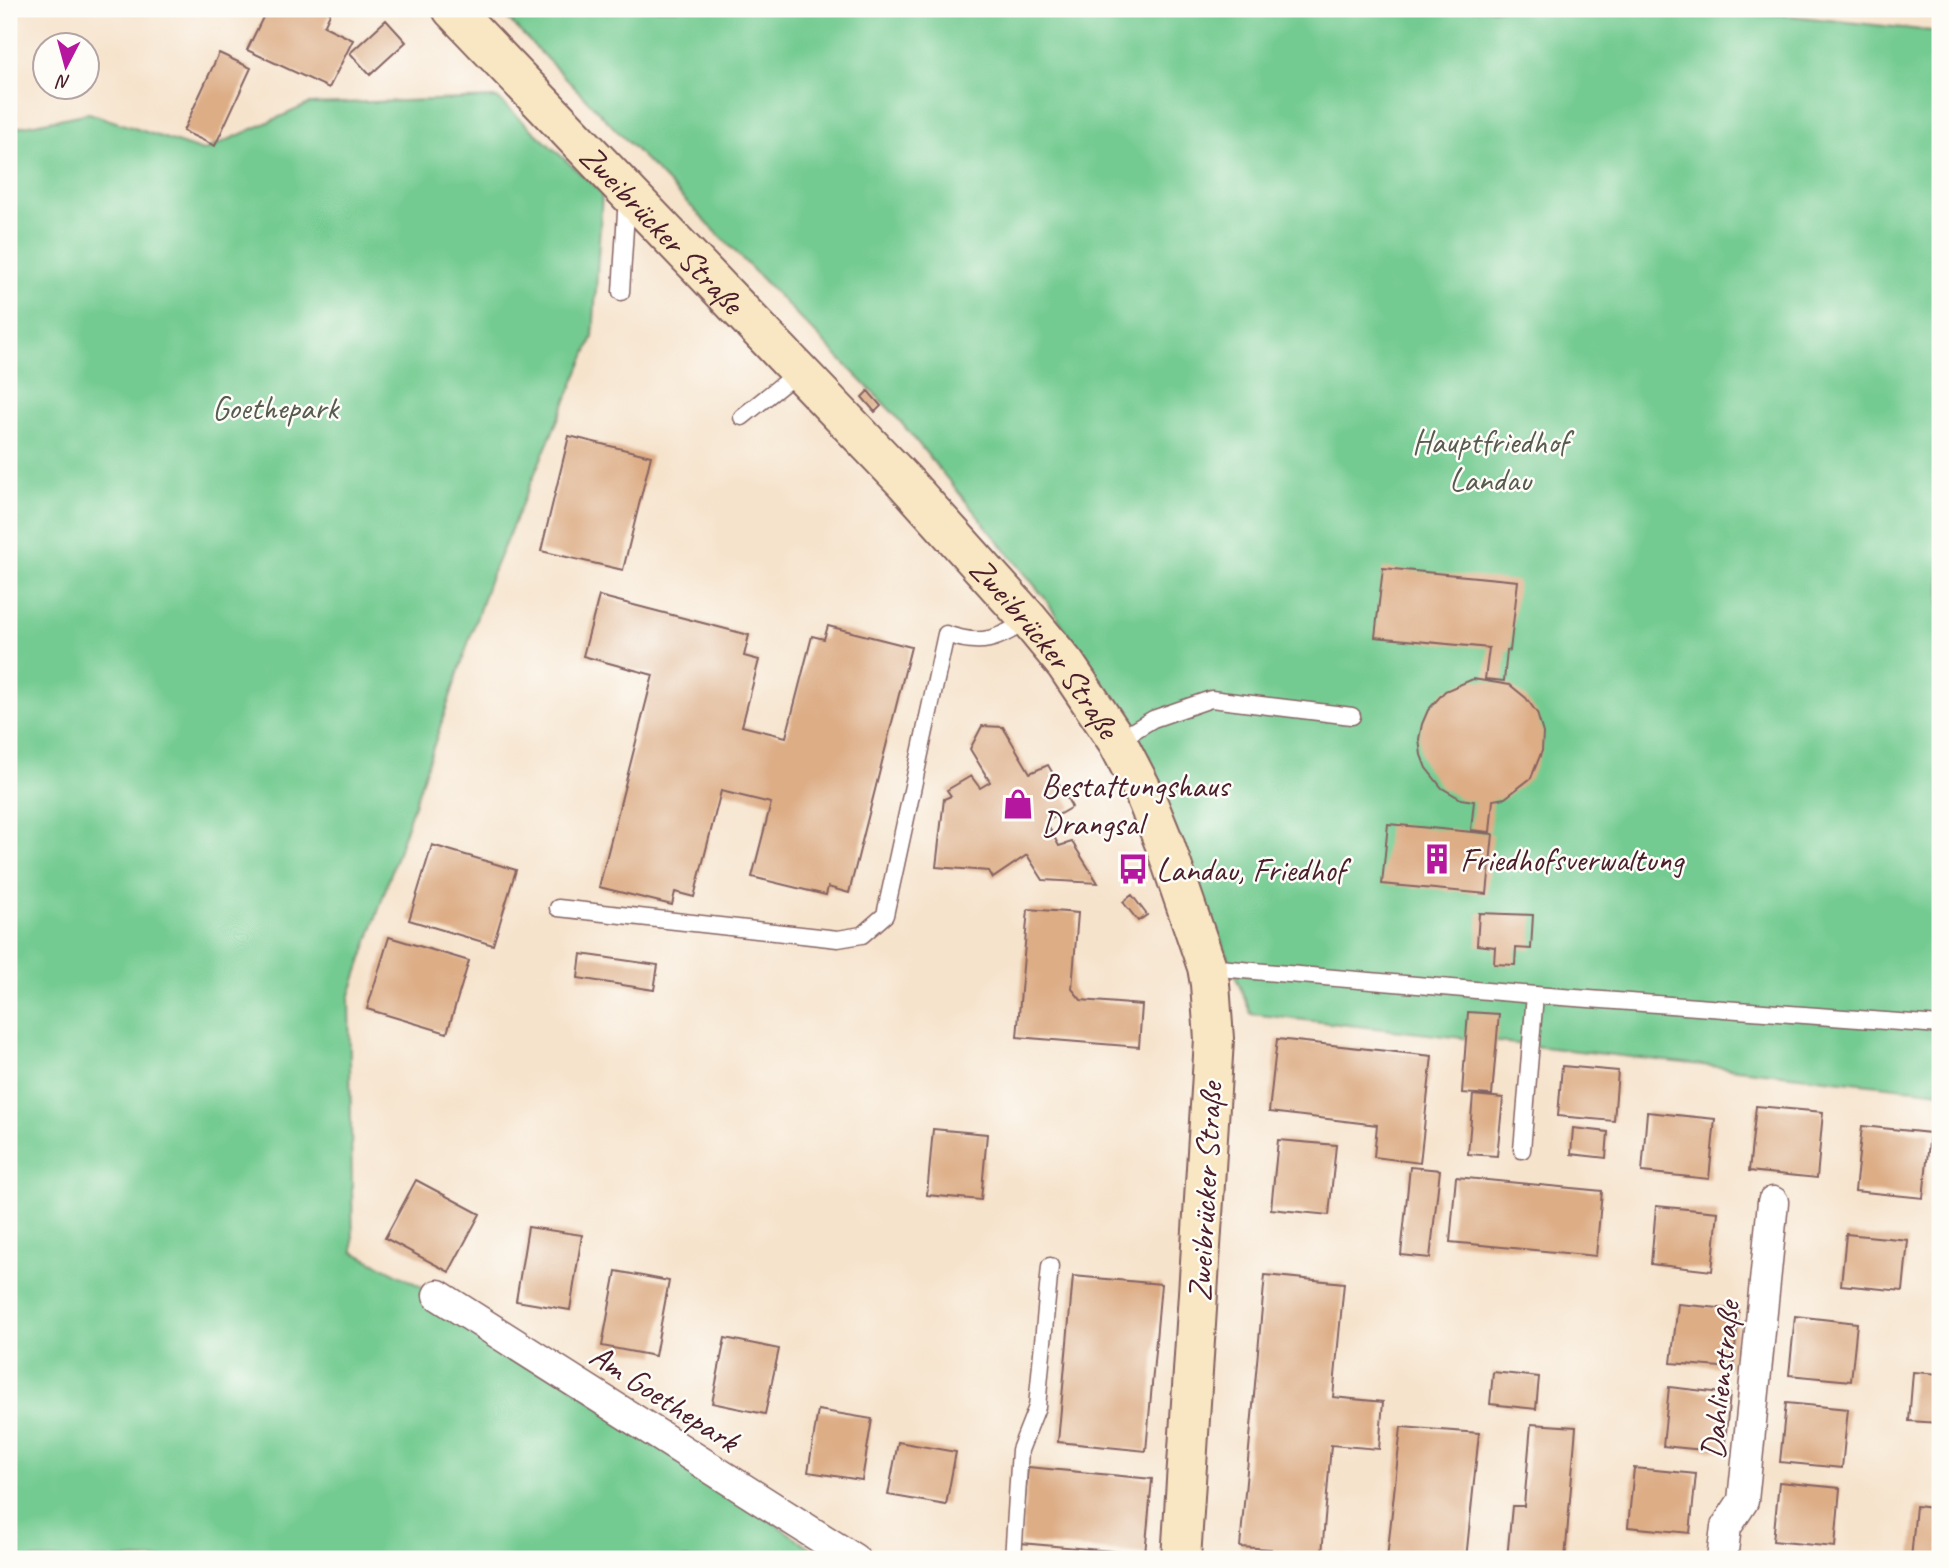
<svg xmlns="http://www.w3.org/2000/svg" width="1949" height="1568" viewBox="0 0 1949 1568" font-family="Caveat,sans-serif">
<style>
.green{fill:#73cb91;stroke:#5e755e;stroke-width:2}
.building{fill:#ddad86}
.lines{fill:none;stroke-linecap:round;stroke-linejoin:round}
.lane-casing{stroke:#866463;stroke-width:19}
.street-casing{stroke:#866463;stroke-width:33}
.secondary-casing{stroke:#866463;stroke-width:42}
.lane{stroke:#fff;stroke-width:16}
.street{stroke:#fff;stroke-width:30}
.secondary{stroke:#f9e7c3;stroke-width:38}
.labels{text-anchor:middle;stroke-width:5;stroke-linejoin:round;paint-order:stroke}
.street-label{font-size:33px;fill:#4a1f2b;stroke:#fdfcf7}
.park-label{font-size:33px;fill:#585b4f;stroke:#fdfcf7}
.poi-label{font-size:33px;fill:#4a1f2b;stroke:#fdfcf7;text-anchor:start}
</style>
<rect width="100%" height="100%" fill="#fdfcf7"/>
<filter id="ink" filterUnits="userSpaceOnUse"><feTurbulence type="fractalNoise" baseFrequency=".0143" numOctaves="2"/><feDisplacementMap in="SourceGraphic" scale="14" xChannelSelector="R" yChannelSelector="G"/><feConvolveMatrix kernelMatrix="1 2 1 2 8 2 1 2 1" color-interpolation-filters="sRGB"/></filter>
<filter id="wash" filterUnits="userSpaceOnUse"><feTurbulence type="fractalNoise" baseFrequency=".00686" numOctaves="4" result="noise"/><feDisplacementMap in="SourceGraphic" scale="28" xChannelSelector="R" yChannelSelector="G"/><feGaussianBlur stdDeviation="1.57" result="paint"/><feColorMatrix in="noise" values="0 0 0 0 0 0 0 0 0 0 0 0 0 0 0 0 0 1.4 0 .05"/><feComposite in="paint" operator="in"/></filter>
<g filter="url(#wash)">
<rect width="100%" height="100%" fill="#f6e3cc"/>
<path class="green" d="M498 9H1726L1940 32V1092L1251 1014 1144 753 1045 598 895 415Z
M497 98 602 193 593 337 489 581 349 998 353 1252 438 1295 827 1559H9V129L89 113 203 151 309 104Z"/>
<g id="blocks">
<path class="building" d="M267 9H332L324 26 353 40 329 88 247 50Z
M386 20 406 42 370 75 350 53Z
M219 53 251 68 215 146 183 131Z
M868 391 881 406 875 412 862 397Z
M569 436 651 456 623 570 541 551Z
M1383 568 1518 581 1510 651 1507 650 1504 681 1485 679 1489 648 1375 637Z
M599 596 749 635 744 656 759 660 742 726 786 737 812 636 824 639 828 626 911 647 849 893 828 887 826 895 752 877 771 803 721 791 694 897 675 892 672 905 599 887 653 675 583 656Z
M1473 679 1510 685 1526 698 1537 713 1543 733 1542 751 1531 778 1505 798 1493 800 1490 832 1471 830 1474 801 1461 799 1442 788 1426 768 1421 755 1419 739 1422 724 1428 710 1445 691Z
M982 726 1003 727 1030 773 1048 765 1072 807 1046 822 1059 846 1072 842 1098 883 1043 880 1027 855 993 878 989 871 936 867 944 799 951 796 947 790 971 776 980 788 990 782 970 749Z
M1388 824 1493 834 1487 894 1382 884Z
M432 845 516 870 493 945 409 920Z
M1132 895 1147 915 1138 921 1123 902Z
M1028 909 1078 913 1072 989 1081 1000 1142 1005 1139 1047 1017 1037Z
M1479 913 1533 915 1531 949 1516 948 1515 965 1494 964 1495 947 1477 945Z
M389 937 469 961 447 1033 367 1009Z
M581 954 658 965 654 990 578 978Z
M1468 1012 1499 1014 1492 1095 1462 1093Z
M1277 1039 1432 1056 1420 1163 1374 1157 1377 1125 1269 1112Z
M1562 1066 1618 1071 1614 1121 1558 1116Z
M1473 1095 1503 1098 1497 1156 1468 1154Z
M1756 1106 1823 1112 1817 1178 1749 1171Z
M1647 1112 1715 1119 1709 1179 1642 1172Z
M1862 1126 1930 1133 1923 1198 1855 1191Z
M1573 1128 1608 1132 1606 1158 1571 1154Z
M933 1129 987 1134 981 1200 927 1195Z
M1278 1140 1336 1145 1329 1215 1271 1209Z
M1410 1167 1440 1170 1430 1258 1401 1255Z
M1456 1177 1602 1191 1596 1256 1450 1242Z
M416 1180 480 1214 449 1272 385 1238Z
M1656 1206 1718 1212 1712 1271 1651 1264Z
M528 1227 582 1235 570 1310 516 1301Z
M1846 1234 1908 1240 1903 1291 1841 1285Z
M616 1271 669 1281 655 1356 602 1346Z
M1265 1275 1344 1283 1333 1397 1383 1402 1379 1449 1331 1445 1322 1554 1307 1553 1309 1559H1273L1271 1549 1240 1547Z
M1073 1276 1161 1284 1146 1451 1058 1442Z
M1678 1304 1739 1310 1733 1368 1671 1363Z
M1795 1316 1857 1323 1851 1381 1789 1375Z
M725 1338 779 1349 765 1414 712 1403Z
M1493 1372 1539 1377 1536 1409 1490 1404Z
M1913 1372 1940 1374V1423L1909 1421Z
M1669 1387 1730 1394 1724 1452 1663 1446Z
M1786 1403 1848 1409 1842 1468 1780 1462Z
M818 1410 872 1419 862 1480 808 1472Z
M1531 1424 1576 1427 1565 1559H1507L1512 1506H1524Z
M1401 1427 1479 1433 1466 1559H1387Z
M898 1442 956 1452 946 1505 888 1495Z
M1028 1467 1152 1479 1145 1554 1021 1543Z
M1634 1468 1696 1474 1690 1533 1628 1527Z
M1779 1482 1840 1488 1835 1547 1773 1541Z
M1916 1506 1940 1509V1559H1911Z"/>
</g>
</g>
<g filter="url(#ink)">
<use href="#blocks" fill-opacity="0" stroke="#866463" stroke-width="2"/>
<g class="lines">
<g class="lane-casing">
<path id="lane" d="M621 292 627 196
M742 417 798 372
M1117 741 1153 719 1211 699 1352 716
M558 908 838 939 862 935 885 915 946 634C983 647 996 639 1029 620
M1207 967 1535 995 1940 1025
M1522 1150 1535 995
M1013 1559 1020 1450 1037 1407 1050 1266"/>
</g>
<g class="street-casing">
<path id="street" d="M438 1295 854 1559
M1722 1559 1726 1527 1743 1501 1773 1202"/>
</g>
<g class="secondary-casing">
<g id="secondary">
<path id="s1" d="M452 9 905 482 1029 620 1066 665 1117 741 1143 791 1165 845 1207 967 1210 984 1214 1039 1211 1090 1181 1559"/>
</g>
</g>
<use href="#lane" class="lane"/>
<use href="#street" class="street"/>
<use href="#secondary" class="secondary"/>
</g>
</g>
<defs>
<g id="shop-bare" transform="scale(2.415)"><path d="M-5-2.5h2.3a2.7 3.5 0 0 1 5.4 0H5L5.5 6h-11ZM-1.5-2.5h3a1.5 2.3 0 0 0-3 0Z" fill="#b5179e" stroke="#fdfcf7" stroke-width="2.5" paint-order="stroke"/></g>
<g id="building-bare" transform="scale(2.415)"><path d="M-4-6H4V6H1V3H-1V6H-4ZM-2.5-4.3h1.7v1.8h-1.7ZM.8-4.3h1.7v1.8H.8ZM-2.5-1h1.7V.8h-1.7ZM.8-1h1.7V.8H.8Z" fill="#b5179e" stroke="#fdfcf7" stroke-width="2.5" paint-order="stroke"/></g>
<g id="bus-bare" transform="scale(2.415)"><path d="M-5-6H5V4H4V6H2V4H-2V6H-4V4H-5ZM-3.5-4V0h7V-4ZM-3.5 1.2v1.5H-2V1.2ZM2 1.2v1.5H3.5V1.2Z" fill="#b5179e" stroke="#fdfcf7" stroke-width="2.5" paint-order="stroke"/></g>
</defs>
<g fill-rule="evenodd">
<use href="#shop-bare" x="1018" y="804"/>
<use href="#building-bare" x="1437" y="859"/>
<use href="#bus-bare" x="1133" y="869"/>
</g>
<g class="labels">
<g class="street-label">
<text dy="12" stroke="none"><textPath href="#s1" startOffset="304">Zweibrücker Straße</textPath></text>
<text dy="12" stroke="none"><textPath href="#s1" startOffset="872">Zweibrücker Straße</textPath></text>
<text transform="translate(1204 1192) rotate(-87)" y="12">Zweibrücker Straße</text>
<text transform="translate(1719 1380) rotate(-84)" y="12">Dahlienstraße</text>
<text transform="translate(665 1397) rotate(33)" y="12">Am Goethepark</text>
</g>
<g class="park-label">
<text x="275" y="419">Goethepark</text>
<text x="1490" y="453">Hauptfriedhof<tspan x="1490" dy="38">Landau</tspan></text>
</g>
<g class="poi-label">
<text x="1041" y="797">Bestattungshaus<tspan x="1041" dy="38">Drangsal</tspan></text>
<text x="1460" y="871">Friedhofsverwaltung</text>
<text x="1156" y="881">Landau, Friedhof</text>
</g>
</g>
<rect width="1949" height="1568" fill="none" stroke="#fdfcf7" stroke-width="35"/>
<g transform="translate(66 66) rotate(186)"><circle r="33" fill="#fdfcf7" stroke="#b5a4a5" stroke-width="2"/>
<path d="M0-5L12 26L0 18L-12 26Z" fill="#b5179e"/>
<text y="-10" font-size="19" font-weight="bold" text-anchor="middle" fill="#4a1f2b">N</text>
</g>
</svg>
